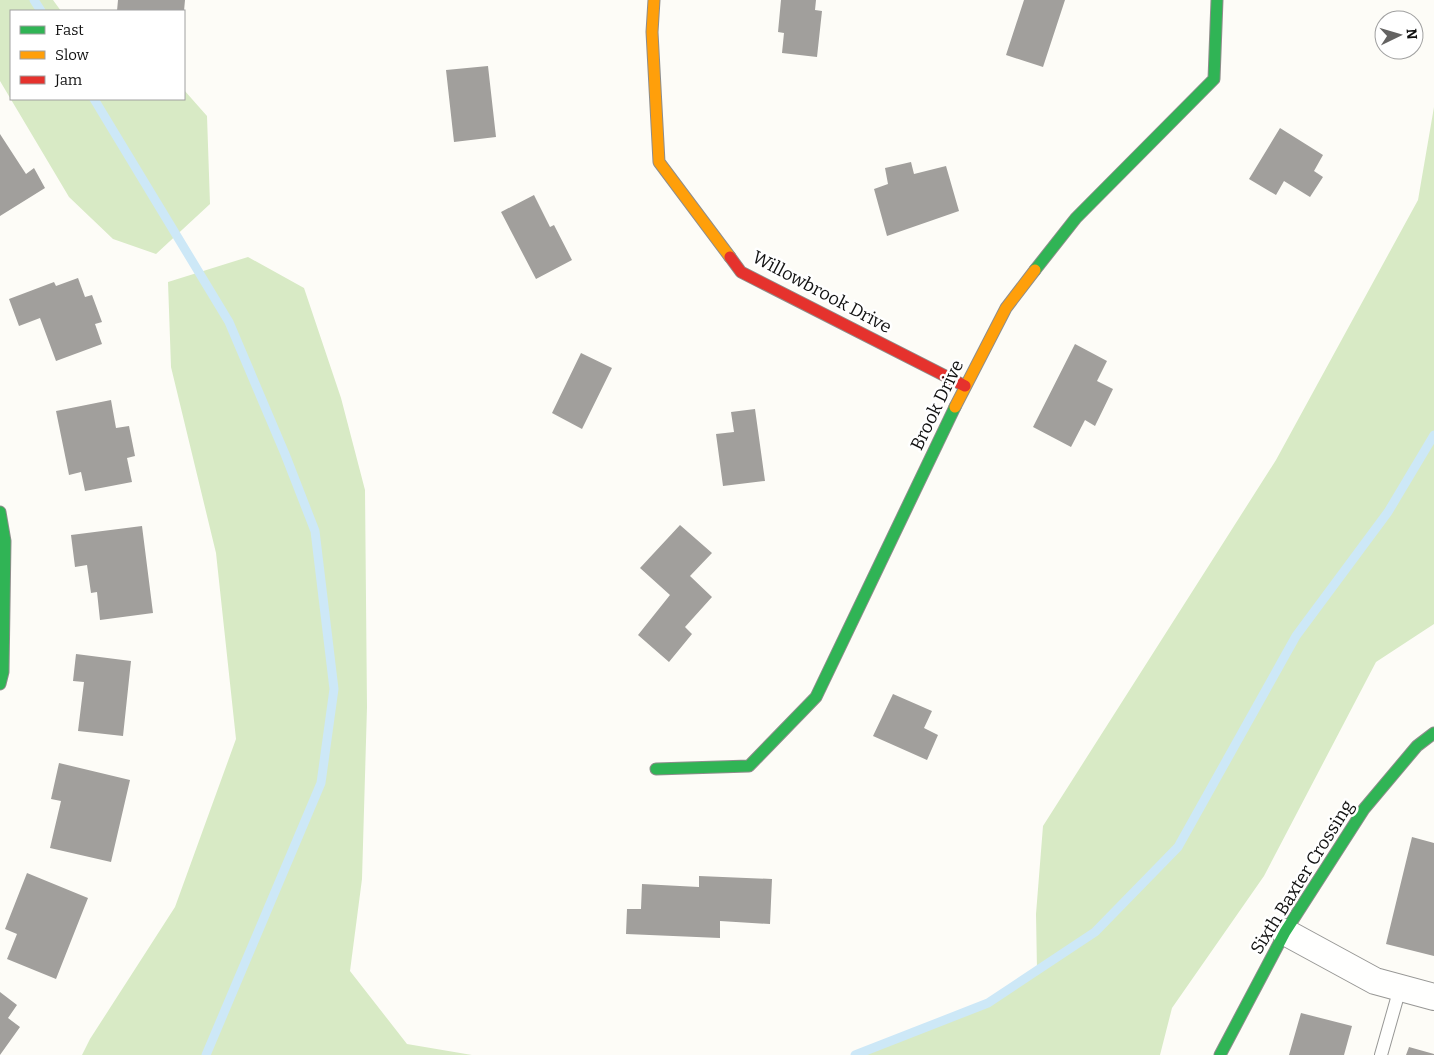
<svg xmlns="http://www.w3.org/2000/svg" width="1434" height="1055" viewBox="0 0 1434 1055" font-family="Bitter,serif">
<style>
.forest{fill:#d8eac5}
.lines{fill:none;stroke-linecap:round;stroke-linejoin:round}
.stream{stroke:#cde8f7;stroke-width:9}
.building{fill:#a19f9c}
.lane-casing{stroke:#979795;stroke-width:14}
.street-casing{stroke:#979795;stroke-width:28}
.fast-casing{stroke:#8e8d8b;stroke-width:13}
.slow-casing{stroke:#8e8d8b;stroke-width:13}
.jam-casing{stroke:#8e8d8b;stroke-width:13}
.lane{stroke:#fffffe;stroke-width:12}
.street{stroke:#fffffe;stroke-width:26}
.fast{stroke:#30b455;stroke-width:11}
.slow{stroke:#ff9f0a;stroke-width:11}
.jam{stroke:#e5322d;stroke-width:11}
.labels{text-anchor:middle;stroke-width:5;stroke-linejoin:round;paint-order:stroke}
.street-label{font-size:18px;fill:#111;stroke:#fff}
</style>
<rect width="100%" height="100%" fill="#fdfcf7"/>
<path class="forest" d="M0 0H53L61 11H11V99H184V90L207 116 210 204 156 254 113 239 69 197 0 81Z
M1434 107V624L1376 662 1264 876 1172 1008 1160 1055H855L988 1003 1037 970 1036 914 1043 826 1276 460 1418 200Z
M248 257 304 288 341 398 365 490 367 707 362 879 350 971 407 1044 472 1055H82L90 1039 175 907 236 739 216 553 171 367 168 282Z"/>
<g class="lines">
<path class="stream" d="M34 0 41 11
M94 99 229 322 285 454 315 531 334 689 321 783 206 1055
M855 1055 988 1003 1095 932 1178 847 1296 636 1388 512 1434 435"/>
</g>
<path class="building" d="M118 0H185L184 11H117Z
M781 0H816L815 10 822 11 817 57 782 53 784 33 778 32Z
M1024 0H1065L1043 67 1006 55Z
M488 66 496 137 454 142 446 70Z
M1280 128 1323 155 1314 171 1323 177 1310 197 1284 181 1276 195 1249 179Z
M0 134 26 174 34 168 45 188 0 216Z
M911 162 914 174 946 166 959 211 887 236 874 189 888 184 885 168Z
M534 195 550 227 554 225 572 260 536 279 501 212Z
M78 278 85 297 92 295 102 322 95 324 102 344 56 361 40 318 19 326 9 299 54 282 56 286Z
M1075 344 1107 361 1097 381 1113 389 1095 426 1085 420 1071 447 1033 427Z
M581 353 612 368 582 429 552 413Z
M111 400 116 428 129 426 135 456 127 458 132 482 85 491 81 472 69 475 56 411Z
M755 409 765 481 723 486 716 434 734 432 731 412Z
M680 525 712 553 690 576 712 597 685 627 692 634 669 662 638 635 670 595 640 568Z
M142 526 153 613 100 620 97 592 91 593 87 565 75 567 71 535Z
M76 654 131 661 123 736 78 731 84 682 73 681Z
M893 694 932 711 924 728 938 735 927 760 873 736Z
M59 763 130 780 111 862 50 848 61 801 51 799Z
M1412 837 1434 843V956L1386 944Z
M27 873 88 898 56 979 7 959 17 934 5 929Z
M699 876 772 879 770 924 720 921V938L626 934 627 909H641L642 884 699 887Z
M0 992 17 1005 8 1018 20 1027 0 1055Z
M1301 1013 1352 1026 1344 1055H1289Z
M1409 1047 1434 1054V1055H1406Z"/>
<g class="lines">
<g class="lane-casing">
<path id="lane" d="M1381 1055 1400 988"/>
</g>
<g class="street-casing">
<path id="street" d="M1285 932 1375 981 1434 997"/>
</g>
<g class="fast-casing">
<path id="fast" d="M1035 270 1076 218 1214 79 1217 0
M0 512 5 541 3 672 0 684
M656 769 749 766 816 697 955 407
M1220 1055 1285 932 1364 809 1417 746 1434 733"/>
</g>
<g class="slow-casing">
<path id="slow" d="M654 0 652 32 659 162 730 257
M955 407 1006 308 1035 270"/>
</g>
<g class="jam-casing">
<path id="jam" d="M730 257 741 272 965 386"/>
</g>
<use href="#lane" class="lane"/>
<use href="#street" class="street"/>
<use href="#fast" class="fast"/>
<use href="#slow" class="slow"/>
<use href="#jam" class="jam"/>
</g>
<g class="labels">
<g class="street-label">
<text transform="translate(822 292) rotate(28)" y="6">Willowbrook Drive</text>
<text transform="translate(937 405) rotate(-64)" y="6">Brook Drive</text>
<text transform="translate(1302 877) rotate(-58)" y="6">Sixth Baxter Crossing</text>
</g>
</g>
<rect x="10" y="10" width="175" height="90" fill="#ffffff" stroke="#a0a0a0"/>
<rect x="20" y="26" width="25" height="8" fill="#30b455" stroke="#a0a0a0"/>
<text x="55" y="35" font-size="15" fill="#111111">Fast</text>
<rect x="20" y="51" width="25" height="8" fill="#ff9f0a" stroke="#a0a0a0"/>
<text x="55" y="60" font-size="15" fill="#111111">Slow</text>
<rect x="20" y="76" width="25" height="8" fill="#e5322d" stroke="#a0a0a0"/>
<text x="55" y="85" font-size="15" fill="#111111">Jam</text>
<g transform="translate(1399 35) rotate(85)"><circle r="24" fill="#ffffff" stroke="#a0a0a0"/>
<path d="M0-4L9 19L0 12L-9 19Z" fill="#646362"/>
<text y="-8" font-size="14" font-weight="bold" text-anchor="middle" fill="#111111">N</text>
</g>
</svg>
